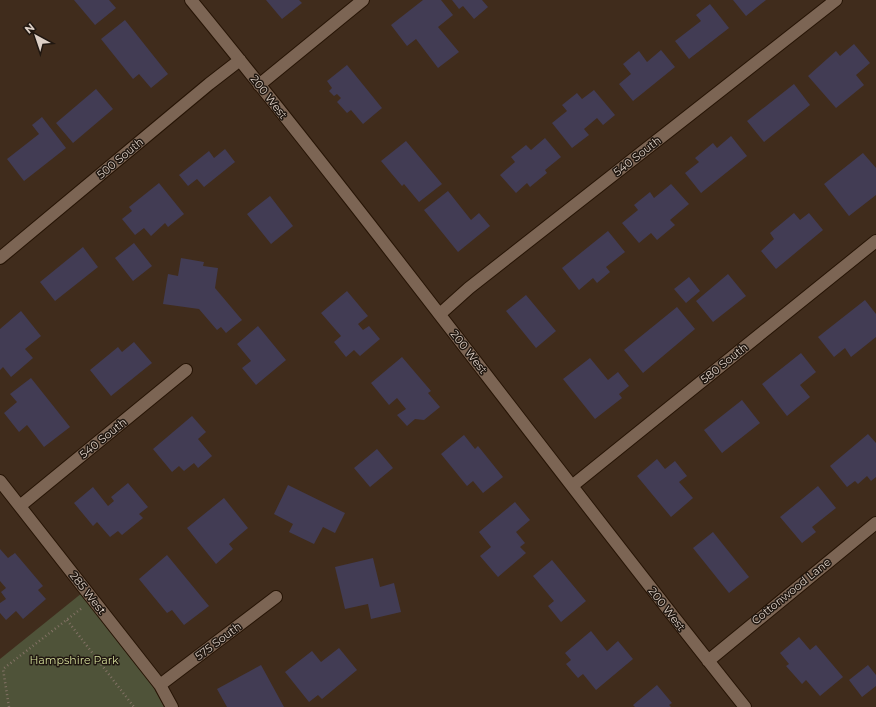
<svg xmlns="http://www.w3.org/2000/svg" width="876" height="707" viewBox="0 0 876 707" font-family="Montserrat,sans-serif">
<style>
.green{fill:#4f5339}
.building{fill:#423c54}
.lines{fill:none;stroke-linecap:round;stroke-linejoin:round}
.minor-casing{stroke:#261405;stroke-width:14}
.path{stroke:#837265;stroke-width:2.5;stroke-dasharray:1 3;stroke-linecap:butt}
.minor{stroke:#7c6554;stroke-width:12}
.labels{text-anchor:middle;stroke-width:3;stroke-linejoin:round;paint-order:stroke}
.street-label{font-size:11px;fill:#ddd0c6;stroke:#201710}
.park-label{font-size:11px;fill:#d3dc9a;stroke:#201710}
</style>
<rect width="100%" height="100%" fill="#402c1c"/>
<path class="green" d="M82 593 151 683 164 707H0V659Z"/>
<path class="building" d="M74 0H109L116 8 95 25Z
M266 0H299L302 3 282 19Z
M423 0H441L453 15 438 27 459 52 438 68 416 39 407 46 391 25Z
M452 0H482L488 7 474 19 463 6 459 9Z
M733 0H766L746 16Z
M710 4 729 28 689 59 675 41 701 21 696 15Z
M125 20 168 74 151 88 139 74 133 79 101 39Z
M854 44 870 63 856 75 864 85 836 108 808 76 836 51 840 56Z
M661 50 675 67 633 101 619 84 631 74 623 64 639 51 647 62Z
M347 65 382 108 363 124 351 110 347 113 337 102 341 98 337 94 334 96 329 91 332 88 327 81Z
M794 84 810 105 764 142 747 121Z
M96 89 113 109 73 143 56 123Z
M594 90 615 115 603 125 597 118 584 129 589 135 572 148 552 123 567 111 562 105 577 93 582 99Z
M42 117 66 148 24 181 7 159 39 134 32 125Z
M731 136 747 156 701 193 685 173 699 162 695 158 713 143 717 148Z
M545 138 561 157 545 170 547 173 530 187 527 183 516 193 500 175 515 162 511 157 526 145 531 150Z
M406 141 442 184 419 202 404 184 402 186 381 161Z
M225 149 235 162 204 187 197 179 188 186 179 175 209 151 214 158Z
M863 153 876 168V195L849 216 824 184Z
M159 183 184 214 168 227 165 223 151 236 144 228 135 235 122 219 132 211 129 207Z
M671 184 689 204 670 220 675 225 657 240 651 233 639 243 622 223 638 210 634 205 650 192 654 198Z
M448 191 471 220 479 213 490 226 458 252 424 210Z
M270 196 293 226 271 244 247 214Z
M794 213 800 220 809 213 823 230 776 269 761 251 774 239 770 233Z
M608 231 625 252 606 267 610 272 597 283 593 278 579 290 562 268Z
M134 243 152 266 133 281 115 258Z
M83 247 98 267 55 301 40 282Z
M181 258 204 262 203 266 218 268 215 288 242 320 226 333 221 327 217 330 199 309 163 304 168 274 178 276Z
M728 274 746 296 713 322 696 301Z
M689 277 700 291 686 303 674 289Z
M347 291 368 316 358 324 363 330 369 326 380 339 360 356 354 350 346 357 334 342 341 336 321 313Z
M526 295 556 331 536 348 506 311Z
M865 300 876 314V337L851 357 845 348 834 357 818 337Z
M677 307 695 329 643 373 624 350Z
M21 311 41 336 25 349 33 358 11 377 3 367 0 370V329Z
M258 326 286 360 256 385 242 368 251 361 237 344Z
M134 342 152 363 111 396 90 370 118 347 122 352Z
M801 353 816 372 800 385 810 397 787 416 762 384Z
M402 357 431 391 428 393 440 407 424 420 415 419 407 426 397 415 406 409 397 398 389 405 371 383Z
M590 358 608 380 618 372 629 386 619 394 622 398 595 419 563 379Z
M31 378 70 427 44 447 27 425 19 432 4 413 17 402 10 394Z
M742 400 760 423 722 453 704 430Z
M192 416 206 432 198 439 212 456 198 468 194 463 184 471 179 466 172 472 153 449Z
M868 434 876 443V477L871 481 867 476 858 484 855 481 847 487 830 466Z
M464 435 475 449 478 446 503 477 483 493 473 481 467 486 441 454Z
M377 449 393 468 370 487 354 468Z
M657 459 665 469 675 461 687 476 679 482 693 498 671 517 637 476Z
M128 483 148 507 139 514 143 518 122 535 118 531 110 537 97 522 93 526 74 503 93 487 108 506 114 501 111 497Z
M288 485 345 513 335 533 323 527 314 544 289 532 293 524 274 514Z
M818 486 836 508 812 527 816 532 802 543 780 517Z
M224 498 248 528 229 544 233 549 216 564 187 528Z
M515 502 530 520 516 532 525 543 520 547 526 553 498 577 480 556 491 547 479 532Z
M713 532 749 577 729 593 693 548Z
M0 549 8 558 15 553 43 586 38 590 46 599 23 619 16 611 6 620 0 613V603L6 599 1 592 6 588 0 581Z
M167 555 209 606 184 625 172 610 167 613 139 579Z
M373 558 380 587 394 583 401 612 371 619 368 604 345 609 335 567Z
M552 560 586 601 561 622 548 606 554 601 533 576Z
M591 631 607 651 618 641 633 659 596 690 583 674 578 678 566 664 571 660 565 653Z
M799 637 810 650 816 645 843 677 820 696 806 680 802 684 786 666 789 664 780 653Z
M339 648 357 670 322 699 318 695 309 702 285 672 312 651 321 662Z
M261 665 284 707H227L217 689Z
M868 665 876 675V686L862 697 849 680Z
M657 685 672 703 669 705 671 707H635L633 705Z"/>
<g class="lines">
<g class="minor-casing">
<path id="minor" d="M191 0C381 232 558 473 745 707
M259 85 363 0
M0 258 209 84 240 60
M440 314 469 288 836 0
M0 481 160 685 172 707
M572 486 876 241
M20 506 186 370
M708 661 876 523
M160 685 276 597"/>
</g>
<path class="path" d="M67 620 134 707
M9 707 3 669 82 608"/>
<use href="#minor" class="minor"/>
</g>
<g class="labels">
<g class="street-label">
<text transform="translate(269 97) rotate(52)" y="4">200 West</text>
<text transform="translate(637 156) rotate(-38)" y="4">540 South</text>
<text transform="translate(120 158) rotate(-40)" y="4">500 South</text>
<text transform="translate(469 352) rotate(52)" y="4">200 West</text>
<text transform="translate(724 363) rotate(-39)" y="4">580 South</text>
<text transform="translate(103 438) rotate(-39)" y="4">540 South</text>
<text transform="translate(791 591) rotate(-39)" y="4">Cottonwood Lane</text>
<text transform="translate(88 593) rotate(52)" y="4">285 West</text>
<text transform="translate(667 609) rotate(52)" y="4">200 West</text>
<text transform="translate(218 641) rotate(-37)" y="4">575 South</text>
</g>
<g class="park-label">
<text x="74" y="664">Hampshire Park</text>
</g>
</g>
<g transform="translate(36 36) rotate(320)" stroke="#201710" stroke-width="3" paint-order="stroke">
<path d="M0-3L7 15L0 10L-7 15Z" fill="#ddd0c6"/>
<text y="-6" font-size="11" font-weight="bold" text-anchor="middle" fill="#ddd0c6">N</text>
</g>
</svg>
